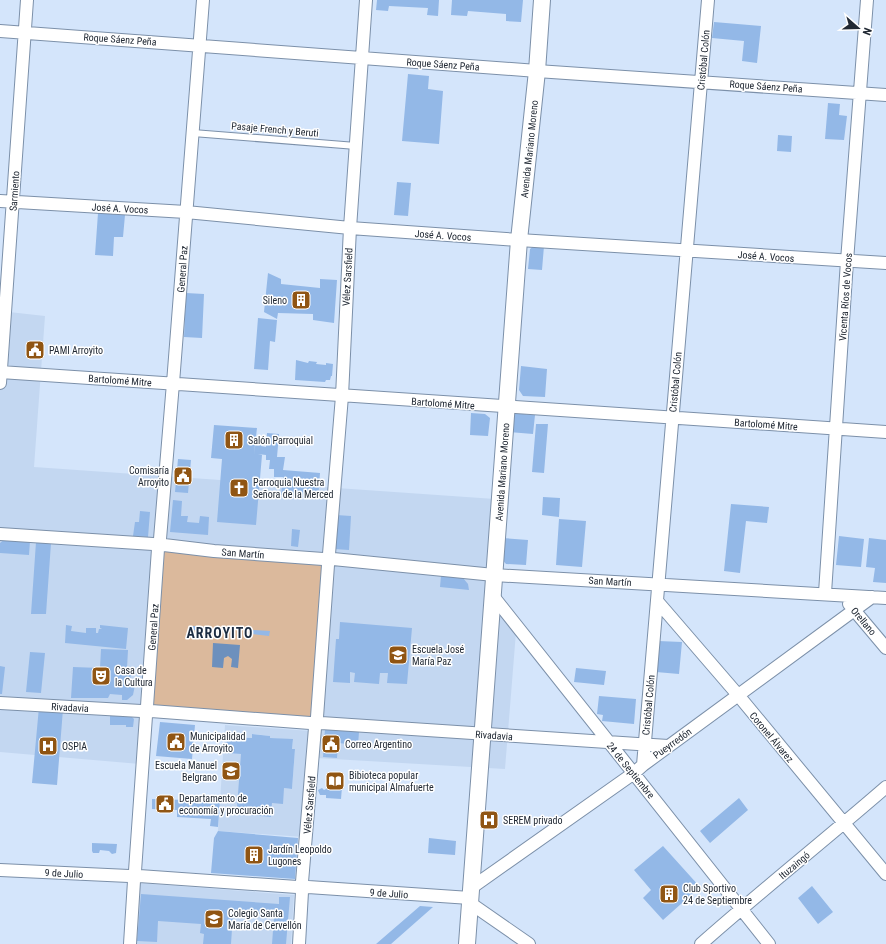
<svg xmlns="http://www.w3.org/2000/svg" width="886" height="944" viewBox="0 0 886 944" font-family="'Roboto Condensed',sans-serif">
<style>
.built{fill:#c3d7f1;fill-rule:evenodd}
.green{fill:#dbb99c}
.water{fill:#6d90bd}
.building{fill:#93b8e7}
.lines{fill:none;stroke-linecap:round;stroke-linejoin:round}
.lane-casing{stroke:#7c90a9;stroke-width:8}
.street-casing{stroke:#7c90a9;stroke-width:14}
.secondary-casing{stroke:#7c90a9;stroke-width:18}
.lane{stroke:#fff;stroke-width:6}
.street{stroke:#fff;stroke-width:12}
.secondary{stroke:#fff;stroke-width:16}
.labels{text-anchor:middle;stroke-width:3;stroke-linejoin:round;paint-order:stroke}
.street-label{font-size:10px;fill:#212934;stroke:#fff}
.poi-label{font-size:10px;fill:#212934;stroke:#fff;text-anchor:start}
.district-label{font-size:14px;font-weight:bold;letter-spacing:1px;fill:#1c2c41;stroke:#fff}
</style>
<rect width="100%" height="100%" fill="#d4e5fb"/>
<path class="built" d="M0 311 45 316 34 467 495 499 486 595 516 632 505 769 316 758 319 729 142 716 140 764 0 752Z
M225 725 311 731 304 837 218 831ZM253 734 270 736V738L293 740 292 749H295L292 789 284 788 272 803 271 817 249 815 250 808 241 754 226 753 227 737 252 738Z
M138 883 294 895 291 944H133Z"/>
<path class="green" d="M165 549 320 563 324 566 313 715 307 719 154 708 150 704 161 551Z"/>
<path class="water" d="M213 643 240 645 238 668 231 667 232 659 228 656 224 658 223 668 212 667Z"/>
<path class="building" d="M377 0H439L438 16 427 15 428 8 389 6 388 11 376 10Z
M452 0H523L521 22 506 21V14L468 11 467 16 451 15Z
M714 22 761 26 757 63 742 61 744 41 712 38Z
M408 74 429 76 428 89 443 91 439 144 402 141Z
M828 103 840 104 839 115 847 116 844 140 825 139Z
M778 135 792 136 791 152 777 151Z
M397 182 411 183 408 216 394 215Z
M98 213 125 215 123 237H114L113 256 95 255Z
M534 246H544L542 270 528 269 530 249Z
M268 273 281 279V284L320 288V279L337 280 334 323 313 320V314L278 313 277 319 264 312Z
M186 293 204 294 202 338 184 337Z
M258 318 277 320 275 342 270 341 268 370 254 369Z
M296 360 308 363 309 361 317 362 316 364 326 365V363L333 364 332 376H331L330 380H326L325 382 295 380Z
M521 366 547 369 545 397 523 396 519 390Z
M471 413 485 414 490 418 488 436 470 435Z
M511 413 535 415 533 434 509 432Z
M536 424H548L544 473 532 472Z
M214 425 257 428 254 454 256 440 261 441V446L266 447 267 433 279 434 277 457H285L283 470 320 473 318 499 281 495 283 477H274V469H269L270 460H266V455L258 454 262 455 256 525 217 522 222 459 211 458Z
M178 459 191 460 188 493 175 492Z
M543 497 560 498 559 517 542 515Z
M173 500 182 501 181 516H188L187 522 199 523 200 516 209 517 208 535 170 532Z
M731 504 769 507 767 523 746 521 740 573 724 571Z
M140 511 150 512 148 537 133 536 135 522H139Z
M336 515 351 516 349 550 334 549Z
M559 519 586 521 582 567 556 565Z
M292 529 300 530 298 547 291 546Z
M839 536 864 539 861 567 836 565Z
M502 538 528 540 526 565 506 564 501 558Z
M869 538 886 540V583L873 582 875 568 866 567Z
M5 539 30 541 29 555 0 553V543Z
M36 542 51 543 46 614H31Z
M441 576 463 578 468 584 469 590 440 587Z
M340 622 412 628 407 684 387 683 388 673H380L379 684 354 682 355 673 350 672V683L333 682 336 639H339Z
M66 625 72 626 71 631 86 633V628H96V633H98L99 629H102L100 628V625L128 628 126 649 65 643Z
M192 626 209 627 208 632 192 630Z
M253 630 270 631 269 636 252 634Z
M658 641 682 642 679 674 656 672Z
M101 649 128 650 127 668H131L130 685H135L133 695 127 700H122V695L110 694 108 698H71L73 667 100 668Z
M30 652 45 653 41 693 26 692Z
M0 666 5 667 2 694H0Z
M576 668 606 671 604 685 574 682Z
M599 696 636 699 634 724 602 721 603 715 597 714Z
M39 707 63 709 57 785 32 783Z
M110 715 131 716 134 719 133 727H126V725H110Z
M160 722 195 725 192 759 156 756Z
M325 729 359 732 358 745 338 743 337 758 323 757Z
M252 734 270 736V738L293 739 292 749H295L292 789 284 788 283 804 272 803 271 817 249 815 250 808 237 807 241 754 226 753 227 737 252 738Z
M328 774 343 775 341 799 326 798V795H320L318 790 322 788 324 790 326 789Z
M739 798 748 810 710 843 700 831Z
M152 799 220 801 218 827 210 826 211 819 177 817V810L152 809Z
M218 831 298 838 295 879 211 873 214 838Z
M429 838 456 841 455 855 428 853Z
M92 843 117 844 116 853 112 854 109 851 100 850 99 853H93L92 851Z
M663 846 700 887 663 920 643 898 651 890 634 870Z
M812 886 833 912 818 924 798 898Z
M141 894 279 904V897H290L286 944H272L274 917 233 914 231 944H203L204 934 200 933 201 924 158 921 157 942 137 941Z
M420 906 433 907 391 944H376Z"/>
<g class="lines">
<g class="lane-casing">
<path id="lane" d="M193 133 356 146"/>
</g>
<g class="street-casing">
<path id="street" d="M0 31 537 71 886 95
M0 201 186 212 350 228 519 240 886 263
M0 372 886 432
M0 383 27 0
M0 534 153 544
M160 539 173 383 203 0
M164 545 214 551 323 559
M329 554 342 396 350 228 366 0
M333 559 494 575 886 598
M825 593 847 261 867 0
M493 596 769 944
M657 601 738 695 886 874
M849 604 886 648
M0 703 141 711
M147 706 158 549
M151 711 310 723
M317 717 328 565
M321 723 668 746
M643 765 708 0
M0 870 129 876
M135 871 146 716
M139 876 297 887
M302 882 315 728
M308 887 470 898
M471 888 634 773 643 765 872 597
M470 903 529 944
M130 944 134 881
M299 944 302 892
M701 944C762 890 825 840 886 787"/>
</g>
<g class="secondary-casing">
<path id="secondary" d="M467 944 519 240 537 71 542 0"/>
</g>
<use href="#lane" class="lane"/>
<use href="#street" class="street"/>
<use href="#secondary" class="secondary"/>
</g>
<defs>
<g id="building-square" transform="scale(1)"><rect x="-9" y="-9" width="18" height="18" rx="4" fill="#905513" stroke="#fff"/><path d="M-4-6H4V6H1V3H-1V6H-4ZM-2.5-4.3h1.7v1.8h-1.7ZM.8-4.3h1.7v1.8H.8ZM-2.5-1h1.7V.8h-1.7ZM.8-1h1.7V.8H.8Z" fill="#fff"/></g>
<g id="civic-square" transform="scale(1)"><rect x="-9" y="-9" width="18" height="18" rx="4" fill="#905513" stroke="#fff"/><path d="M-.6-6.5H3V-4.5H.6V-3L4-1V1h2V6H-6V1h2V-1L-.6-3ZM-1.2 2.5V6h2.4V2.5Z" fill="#fff"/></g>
<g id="church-square" transform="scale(1)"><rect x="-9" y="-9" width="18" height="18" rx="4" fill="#905513" stroke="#fff"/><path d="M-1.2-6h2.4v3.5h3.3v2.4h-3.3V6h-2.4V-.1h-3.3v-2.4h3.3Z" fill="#fff"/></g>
<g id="school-square" transform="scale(1)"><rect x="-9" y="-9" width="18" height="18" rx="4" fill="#905513" stroke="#fff"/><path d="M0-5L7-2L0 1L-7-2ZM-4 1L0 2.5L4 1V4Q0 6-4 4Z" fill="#fff"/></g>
<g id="theatre-square" transform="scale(1)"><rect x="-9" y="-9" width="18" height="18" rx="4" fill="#905513" stroke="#fff"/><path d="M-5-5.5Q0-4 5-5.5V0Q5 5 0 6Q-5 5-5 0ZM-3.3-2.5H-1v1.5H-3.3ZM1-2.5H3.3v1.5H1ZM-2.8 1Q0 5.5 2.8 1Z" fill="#fff"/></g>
<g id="hospital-square" transform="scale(1)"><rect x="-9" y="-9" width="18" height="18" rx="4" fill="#905513" stroke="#fff"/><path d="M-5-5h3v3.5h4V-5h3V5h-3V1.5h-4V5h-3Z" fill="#fff"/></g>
<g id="library-square" transform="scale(1)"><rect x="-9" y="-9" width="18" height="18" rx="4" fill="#905513" stroke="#fff"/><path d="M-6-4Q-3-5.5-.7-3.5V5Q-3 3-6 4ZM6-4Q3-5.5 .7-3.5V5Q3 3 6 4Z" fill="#fff"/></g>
</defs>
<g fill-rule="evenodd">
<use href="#building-square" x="301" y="300"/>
<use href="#civic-square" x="35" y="350"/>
<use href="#building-square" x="234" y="440"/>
<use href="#civic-square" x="183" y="476"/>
<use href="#church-square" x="239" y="488"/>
<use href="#school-square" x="398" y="655"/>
<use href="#theatre-square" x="101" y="676"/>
<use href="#civic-square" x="176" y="742"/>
<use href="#civic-square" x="331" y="744"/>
<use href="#hospital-square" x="48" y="746"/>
<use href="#school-square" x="231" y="771"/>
<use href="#library-square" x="335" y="781"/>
<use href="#civic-square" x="165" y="804"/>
<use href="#hospital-square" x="489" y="820"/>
<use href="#building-square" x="254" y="855"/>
<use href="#building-square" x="669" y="894"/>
<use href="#school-square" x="214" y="919"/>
</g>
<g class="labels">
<g class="street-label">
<text transform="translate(120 39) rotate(4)" y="4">Roque Sáenz Peña</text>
<text transform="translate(703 60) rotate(-85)" y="4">Cristóbal Colón</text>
<text transform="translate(443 64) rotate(4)" y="4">Roque Sáenz Peña</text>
<text transform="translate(766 86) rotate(4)" y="4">Roque Sáenz Peña</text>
<text transform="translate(275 129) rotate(5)" y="4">Pasaje French y Beruti</text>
<text transform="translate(529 149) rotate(-84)" y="4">Avenida Mariano Moreno</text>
<text transform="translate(14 191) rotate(-86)" y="4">Sarmiento</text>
<text transform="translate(120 208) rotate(3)" y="4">José A. Vocos</text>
<text transform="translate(443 235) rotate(4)" y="4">José A. Vocos</text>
<text transform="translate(766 256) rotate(4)" y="4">José A. Vocos</text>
<text transform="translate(182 269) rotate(-86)" y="4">General Paz</text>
<text transform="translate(347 277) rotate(-87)" y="4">Vélez Sarsfield</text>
<text transform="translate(845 297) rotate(-86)" y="4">Vicenta Ríos de Vocos</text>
<text transform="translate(120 380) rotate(4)" y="4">Bartolomé Mitre</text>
<text transform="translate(675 382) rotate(-85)" y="4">Cristóbal Colón</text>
<text transform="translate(443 403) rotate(4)" y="4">Bartolomé Mitre</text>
<text transform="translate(766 424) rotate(4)" y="4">Bartolomé Mitre</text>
<text transform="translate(502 472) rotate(-86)" y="4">Avenida Mariano Moreno</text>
<text transform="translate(243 553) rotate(4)" y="4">San Martín</text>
<text transform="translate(610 581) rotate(3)" y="4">San Martín</text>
<text transform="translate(864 621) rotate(50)" y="4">Orellano</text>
<text transform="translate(153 627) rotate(-86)" y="4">General Paz</text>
<text transform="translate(648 705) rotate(-85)" y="4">Cristóbal Colón</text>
<text transform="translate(70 707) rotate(3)" y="4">Rivadavia</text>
<text transform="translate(494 735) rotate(4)" y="4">Rivadavia</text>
<text transform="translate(772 737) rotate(50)" y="4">Coronel Álvarez</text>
<text transform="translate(672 743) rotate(-36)" y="4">Pueyrredón</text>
<text transform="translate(631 770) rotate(51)" y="4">24 de Septiembre</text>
<text transform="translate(309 805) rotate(-85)" y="4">Vélez Sarsfield</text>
<text transform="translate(794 865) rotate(-40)" y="4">Ituzaingó</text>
<text transform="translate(64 873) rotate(3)" y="4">9 de Julio</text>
<text transform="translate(389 893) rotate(4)" y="4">9 de Julio</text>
</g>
<g class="poi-label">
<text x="287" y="304" text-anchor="end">Sileno</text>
<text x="49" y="354">PAMI Arroyito</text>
<text x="248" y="444">Salón Parroquial</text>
<text x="169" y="474" text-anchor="end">Comisaría<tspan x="169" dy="12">Arroyito</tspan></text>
<text x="253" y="486">Parroquia Nuestra<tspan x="253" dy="12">Señora de la Merced</tspan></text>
<text x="412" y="653">Escuela José<tspan x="412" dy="12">María Paz</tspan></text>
<text x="115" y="674">Casa de<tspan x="115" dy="12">la Cultura</tspan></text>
<text x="190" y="740">Municipalidad<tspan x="190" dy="12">de Arroyito</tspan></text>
<text x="345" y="748">Correo Argentino</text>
<text x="62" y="750">OSPIA</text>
<text x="217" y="769" text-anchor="end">Escuela Manuel<tspan x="217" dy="12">Belgrano</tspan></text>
<text x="349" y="779">Bibioteca popular<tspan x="349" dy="12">municipal Almafuerte</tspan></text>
<text x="179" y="802">Departamento de<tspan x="179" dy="12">economía y procuración</tspan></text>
<text x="503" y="824">SEREM privado</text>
<text x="268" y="853">Jardín Leopoldo<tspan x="268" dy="12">Lugones</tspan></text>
<text x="683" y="892">Club Sportivo<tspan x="683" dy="12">24 de Septiembre</tspan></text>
<text x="228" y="917">Colegio Santa<tspan x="228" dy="12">María de Cervellón</tspan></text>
</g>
<g class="district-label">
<text x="220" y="638">ARROYITO</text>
</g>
</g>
<g transform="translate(858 28) rotate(110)" stroke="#ffffff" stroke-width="3" paint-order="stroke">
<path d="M0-3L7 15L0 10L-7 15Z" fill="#212934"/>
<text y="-6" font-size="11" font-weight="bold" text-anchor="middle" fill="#212934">N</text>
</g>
</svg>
